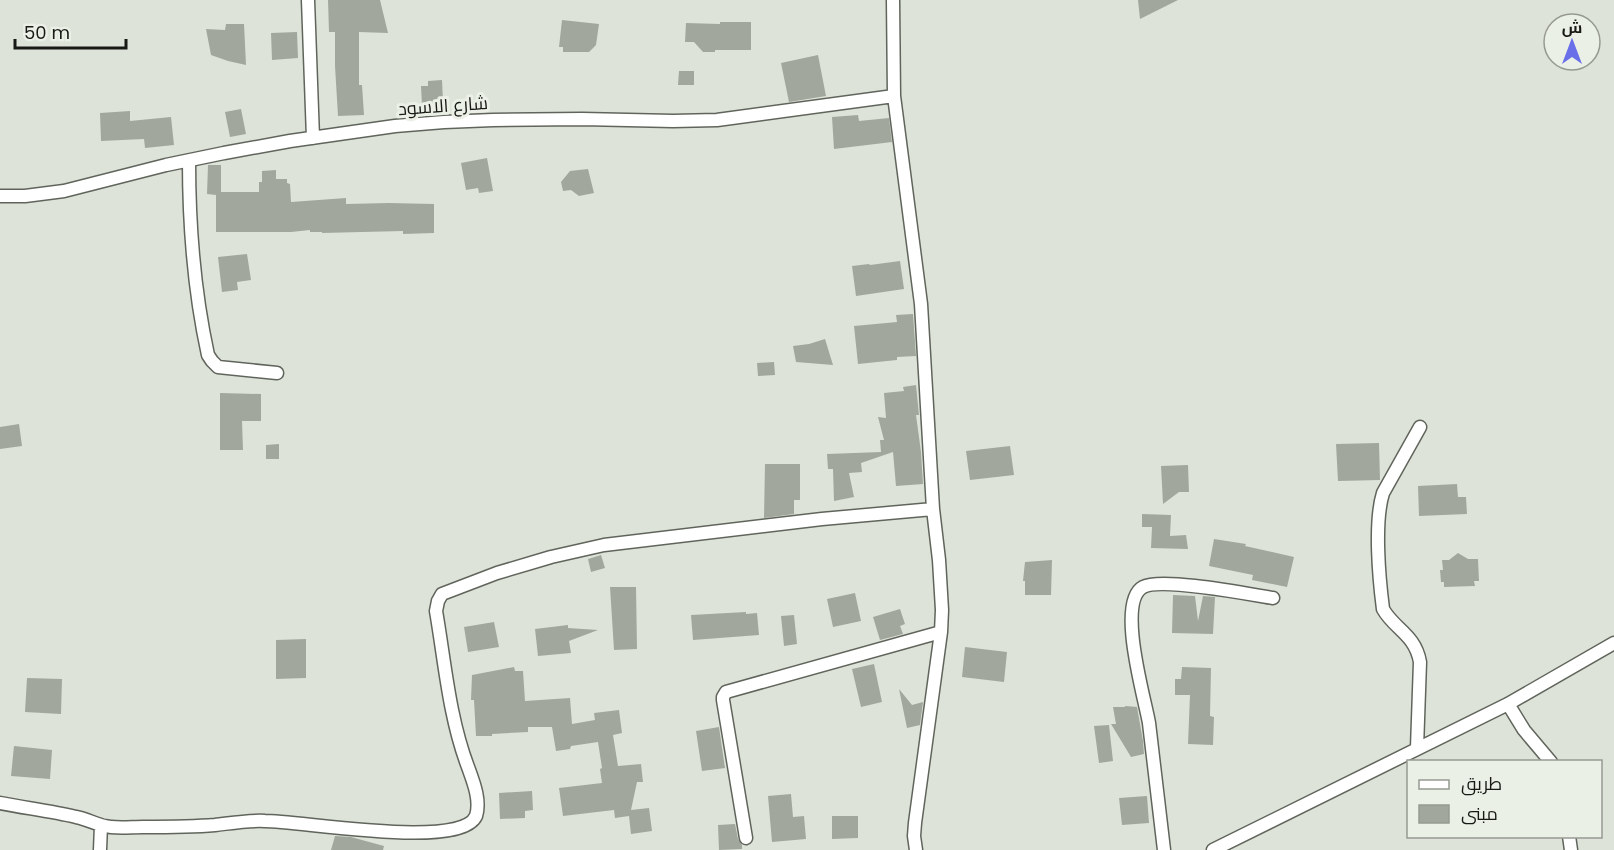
<svg xmlns="http://www.w3.org/2000/svg" width="1614" height="850" viewBox="0 0 1614 850" font-family="Poppins,Cairo,sans-serif">
<style>
.building{fill:#a2a79d}
.lines{fill:none;stroke-linecap:round;stroke-linejoin:round}
.minor-casing{stroke:#60655c;stroke-width:15}
.minor{stroke:#fff;stroke-width:12}
.labels{text-anchor:middle;stroke-width:6;stroke-linejoin:round;paint-order:stroke}
.street-label{font-size:18px;fill:#171915;stroke:#ebf0e6}
</style>
<rect width="100%" height="100%" fill="#dee3d9"/>
<path class="building" d="M328 0H380L388 33 359 32V85H362L364 115 338 116 335 66V32H329Z
M1138 0H1178L1140 19Z
M562 20 599 24 596 45 589 52H563V47H559Z
M720 22H751V50H715V52H703L694 42H685L686 23 720 24Z
M226 24H244L246 65 228 61 211 55 206 29 225 30Z
M297 32 298 58 272 60 271 33Z
M818 55 826 96 789 102 781 63Z
M679 71H694V85H678Z
M442 80 443 102H433L434 105 422 106 421 86H428V81Z
M241 109 246 134 230 137 225 112Z
M130 111V121L171 117 174 145 145 148 144 139 101 141 100 113Z
M858 115 859 121 889 118 892 142 834 149 832 117Z
M487 158 493 191 479 193 478 188 466 190 461 163Z
M208 165H221V192H259V182H262V171L276 170V179H287V183L290 184 291 202 346 198V204L389 203 434 204V233L403 234V231L322 233V232H310V230L291 232H216V195L207 194Z
M588 169 594 193 579 196 571 190 563 191 561 182 570 171Z
M247 254 251 280 237 282 238 290 222 292 218 257Z
M900 261 904 289 856 296 852 266 869 264 870 265Z
M913 314 916 356 897 357V360L858 364 854 326 897 322 896 315Z
M825 339 833 365 796 362 793 346 809 344Z
M774 362 775 375 758 376 757 363Z
M916 385 919 415H916L921 452 923 484 896 486 893 452 861 463 862 472 849 473 854 497 834 501 833 469H828L827 454 881 452 880 440H884L878 417 886 418 884 393 904 391 903 387Z
M220 393 261 394V421H242L243 450H220Z
M19 424 22 446 0 449V427Z
M1379 443 1380 480 1338 481 1336 444Z
M279 444V459H266V445Z
M1010 446 1014 475 970 480 966 451Z
M765 464H800V500H794V514L764 518Z
M1188 465 1189 492H1179L1163 504 1161 466Z
M1457 484 1458 497H1466L1467 514 1419 516 1418 486Z
M1142 514 1171 515 1170 536 1186 535 1188 549 1151 548 1152 527H1142Z
M1214 539 1246 544 1245 546 1294 557 1287 587 1252 580 1253 575 1209 566Z
M1458 553 1468 559H1478L1479 581H1474L1475 586 1444 587V582H1441L1440 570H1443L1442 560H1449Z
M601 555 605 568 591 572 588 559Z
M1052 560 1051 595H1025V581H1023L1025 562Z
M610 587H636L637 649 614 650Z
M855 593 861 621 833 627 827 599Z
M1173 595 1195 596 1198 621 1203 596 1215 597 1213 634 1172 633Z
M900 609 905 624 900 626 903 634 880 640 873 617Z
M746 612V614L757 613 759 635 693 640 691 615Z
M794 615 797 644 784 646 781 616Z
M494 622 499 647 468 652 464 627Z
M568 625V628L598 630 569 641 571 653 538 656 535 629Z
M306 639V678L276 679V640Z
M965 647 1007 652 1004 682 962 677Z
M874 664 882 702 861 707 852 669Z
M514 667 515 671H523L525 701 570 698 572 724 595 720 594 713 619 710 622 733 613 735 618 766 641 764 643 782H637L631 810 649 808 652 831 631 834 629 816 615 818 614 810 563 816 559 788 602 783 600 769 602 768 598 742 571 746 570 749 556 751 552 727H528V732L492 734V736H476L474 700H471L472 675Z
M1182 667 1211 668 1210 716 1214 717 1213 745 1188 744 1190 695H1175V679H1181Z
M27 678 62 679 61 714 25 712Z
M899 689 912 705 923 702 920 725 907 728Z
M1126 706 1137 707 1143 741 1144 754 1131 757 1111 724H1116L1113 707H1124Z
M1109 725 1113 761 1099 763 1094 726Z
M719 727 725 768 702 771 696 731Z
M14 746 52 750 50 779 11 776Z
M532 791 533 810 525 811V818L500 819 499 793Z
M791 794 793 817 804 816 806 839 772 842 768 796Z
M1147 796 1149 823 1122 825 1119 798Z
M832 816H858V838L832 839Z
M735 824 738 839 742 845V849L719 850 718 825Z
M335 836 351 837 384 846 383 850H331Z"/>
<g class="lines">
<g class="minor-casing">
<path id="minor" d="M308 0 313 138
M893 0 894 96 921 304 933 509 939 560 942 610 941 632 915 823 914 836 916 850
M189 161C189 226 194 291 208 355L212 361 218 367 277 373
M0 196H25L64 191 166 165 224 153 290 141 395 126 444 122 493 120 582 119 673 121 717 120 894 96
M1508 704 1524 730 1551 762
M1417 748 1420 662C1415 634 1394 629 1383 609 1379 578 1374 522 1383 493L1420 427
M0 803C25 808 51 811 76 817 88 819 98 826 111 827 121 828 132 827 143 827 167 827 191 827 215 825 232 823 249 820 265 821 302 821 461 850 476 816 481 800 473 781 468 767 449 717 445 663 436 611L438 601 442 594 497 573 551 557 604 545 822 519 933 509
M1569 836 1571 850
M746 838 723 700V697L726 692 941 632
M100 850 101 825
M1164 850C1159 808 1154 766 1149 723 1145 699 1116 602 1143 587 1161 577 1248 594 1273 598
M1213 850 1508 704 1614 643"/>
</g>
<use href="#minor" class="minor"/>
</g>
<g class="labels">
<g class="street-label">
<text transform="translate(443 106) rotate(-4)" y="6">شارع الاسود</text>
</g>
</g>
<rect x="1407" y="760" width="195" height="78" fill="#ebf0e6" stroke="#969a92" stroke-width="1.5"/>
<rect x="1419" y="780" width="30" height="9" fill="#ffffff" stroke="#969a92" stroke-width="1.5"/>
<text x="1461" y="790" font-size="18" fill="#171915">طريق</text>
<rect x="1419" y="805" width="30" height="18" fill="#a2a79d" stroke="#969a92" stroke-width="1.5"/>
<text x="1461" y="820" font-size="18" fill="#171915">مبنى</text>
<g transform="translate(1572 42)"><circle r="28" fill="#ebf0e6" stroke="#969a92" stroke-width="1.5"/>
<path d="M0-4.5L10 22L0 15L-10 22Z" fill="#686fe8"/>
<text y="-9" font-size="16" font-weight="bold" text-anchor="middle" fill="#171915">ش</text>
</g>
<path d="M15 39v9h111v-9" fill="none" stroke="#171915" stroke-width="3"/>
<text x="24" y="39" font-size="18" fill="#171915" stroke="#ebf0e6" stroke-width="4.5" paint-order="stroke">50 m</text>
</svg>
